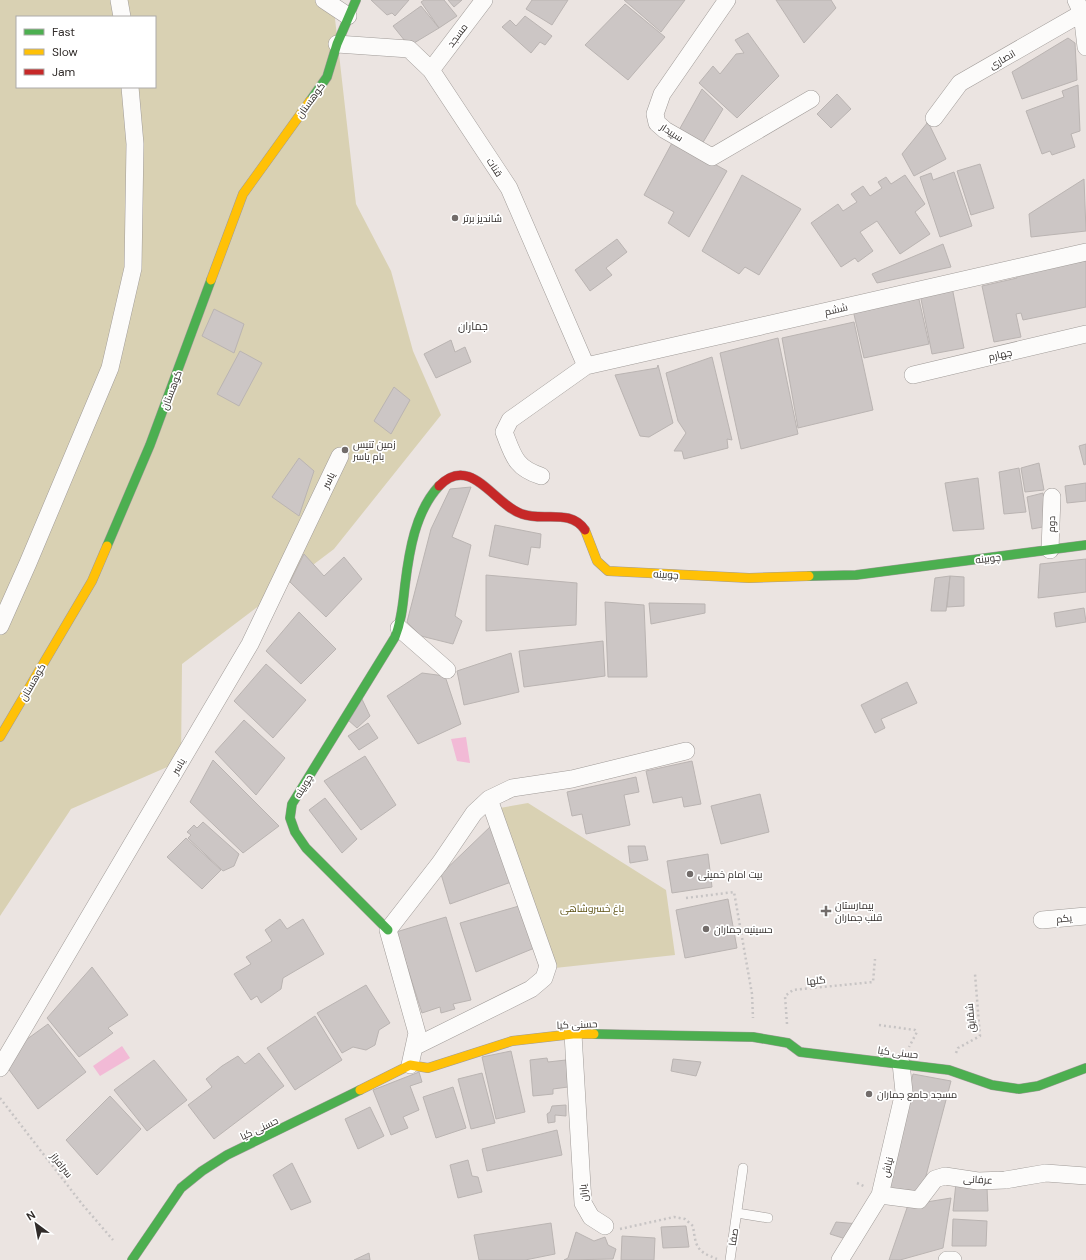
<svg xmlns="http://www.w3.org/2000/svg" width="1086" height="1260" viewBox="0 0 1086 1260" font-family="'DM Sans',Cairo,sans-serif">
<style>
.green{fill:#d9d1b3;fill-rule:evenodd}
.water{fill:#f2bad6}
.building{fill:#ccc6c5;stroke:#bab4b2}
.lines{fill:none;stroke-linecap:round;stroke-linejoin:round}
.lane-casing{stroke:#a09b98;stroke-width:10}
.street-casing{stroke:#a09b98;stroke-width:18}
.fast-casing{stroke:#a09b98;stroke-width:10}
.slow-casing{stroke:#a09b98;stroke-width:10}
.jam-casing{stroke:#a09b98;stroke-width:10}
.path{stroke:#c7c4c4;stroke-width:2.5;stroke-dasharray:2 3;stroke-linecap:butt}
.lane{stroke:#fcfbfa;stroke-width:9}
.street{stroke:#fcfbfa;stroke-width:17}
.fast{stroke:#4caf50;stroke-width:9}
.slow{stroke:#ffc107;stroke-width:9}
.jam{stroke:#c62828;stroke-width:9}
.poi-dot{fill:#726c6a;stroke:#fff;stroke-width:1.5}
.labels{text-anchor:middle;stroke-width:3.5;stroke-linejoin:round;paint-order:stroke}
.street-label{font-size:10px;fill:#312c2a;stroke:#fff}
.poi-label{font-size:10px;fill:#312c2a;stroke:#fff;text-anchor:start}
.park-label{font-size:10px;fill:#5a4e0f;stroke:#fff}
.neighbourhood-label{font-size:11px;fill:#312c2a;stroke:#fff}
</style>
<rect width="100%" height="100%" fill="#ebe4e1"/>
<path class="green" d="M0 0H319L334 10 356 204 391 271 413 351 441 415 334 549 182 664 181 761 71 809 0 916ZM17 17H155V87H17Z
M528 803 666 890 675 955 555 968 500 808Z"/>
<path class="water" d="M466 737 470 763 457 761 451 739Z
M122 1046 130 1058 100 1076 93 1066Z"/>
<path class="building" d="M371 0H409L395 16 392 13 387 15Z
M424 0H444L457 16 439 28 421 2Z
M448 0H462L454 7Z
M532 0H568L552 25 526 9Z
M624 0H685L661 32Z
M776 0H831L836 8 804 43Z
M625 4 665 37 628 80 585 45Z
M421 6 439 28 409 46 393 26Z
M525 16 552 36 545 45 540 42 531 53 502 27 510 20 516 26Z
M748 33 779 76 737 118 699 83 713 66 720 74 736 54 744 53 735 40Z
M1068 38 1075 43 1077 80 1022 99 1012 72Z
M1078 85 1080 131 1071 134 1075 147 1052 155 1050 151 1042 154 1026 111 1064 97 1062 91Z
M702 89 723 109 702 144 679 130Z
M837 94 851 109 831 128 817 114Z
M928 122 946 159 914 176 902 154Z
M673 141 727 171 689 237 668 223 674 212 644 195Z
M980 164 994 208 971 215 957 171Z
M954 172 972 226 940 237 920 177 931 173 933 180Z
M742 175 801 209 759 275 745 267 739 274 702 251Z
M905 175 925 204 915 212 930 234 900 254 877 221 860 232 873 251 858 262 855 258 841 267 811 223 838 204 843 211 857 202 851 194 863 186 870 196 882 188 878 182 886 177 891 184Z
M1084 179 1086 231 1031 237 1029 214Z
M617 239 627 252 606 268 612 275 590 291 575 270Z
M943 244 951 267 877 283 872 274Z
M1086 261V307L1023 320 1021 313 1016 314 1021 337 994 342 982 286 1017 278 1016 272Z
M952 287 964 348 932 354 920 294Z
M918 295 929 344 864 358 853 310Z
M214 309 244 324 234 353 202 336Z
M854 322 873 410 798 428 782 338Z
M778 338 798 434 741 449 720 353Z
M451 340 455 352 465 347 471 362 436 378 424 354Z
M240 351 262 363 239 406 217 394Z
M712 357 732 440 727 439 728 448 684 459 682 451H674L686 433 678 421 666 373Z
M658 365 673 423 649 437 640 436 615 375 657 368Z
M394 387 410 400 391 434 374 421Z
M1086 444V464L1084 465 1079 446Z
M299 458 314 471 299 516 272 497Z
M1039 463 1044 490 1025 492 1021 468Z
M1019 468 1026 512 1004 514 999 472Z
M978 478 984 529 953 531 945 483Z
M1086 483V501L1067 503 1065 486Z
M471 487 452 537 471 545 455 616 462 621 453 644 421 636 407 622 431 529 450 489Z
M1043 493 1048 526 1032 529 1027 497Z
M495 525 541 534 540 548 531 547 528 565 489 556Z
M304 554 324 576 344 557 362 579 326 617 290 582Z
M1086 559V592L1038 598 1040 564Z
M486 575 577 583 576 625 486 631Z
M950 576 946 611H931L935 578Z
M950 576 964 577V606L947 607Z
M605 602 644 605 647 677H608Z
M649 603 705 604V613L651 624Z
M1084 608 1086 622 1056 627 1054 613Z
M299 612 336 649 301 684 266 651Z
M603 641 605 676 524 687 519 651Z
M511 653 519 692 464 705 457 671Z
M266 664 306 700 273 738 234 701Z
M422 673 445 676 461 724 418 744 387 696Z
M907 682 917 703 881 719 885 728 875 733 861 705Z
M361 697 370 716 357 728 347 719Z
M244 720 285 758 256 795 215 752Z
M368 723 378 738 359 750 348 736Z
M365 756 396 805 361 830 324 781Z
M213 760 279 826 243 853 190 802Z
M692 761 701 804 684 807 682 797 653 803 646 771Z
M636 777 639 792 624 795 630 825 586 834 582 814 572 816 567 792Z
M760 794 769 832 721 844 711 806Z
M325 798 357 839 342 853 309 810Z
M203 822 239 854 234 866 223 871 188 838 191 835 187 832 194 825 197 828Z
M492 825 514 881 450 904 441 874Z
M186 838 221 870 202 889 167 857Z
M628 846H645L648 860 630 863Z
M708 854 712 887 672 893 667 861Z
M728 899 737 948 685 958 676 910Z
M519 906 537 947 476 972 460 923Z
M446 917 471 1000 453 1004 455 1009 441 1013 440 1007 422 1013 396 932Z
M280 919 287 929 303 919 324 954 283 978 281 989 261 1003 257 996 251 1000 234 974 251 964 246 957 272 941 265 930Z
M92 967 128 1015 108 1028 113 1033 79 1057 47 1018Z
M366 985 390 1023 379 1030 375 1045 366 1050 353 1047 342 1053 317 1013Z
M315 1016 342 1060 295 1090 267 1048Z
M48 1024 86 1072 38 1109 4 1063 12 1050Z
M511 1051 525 1112 496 1119 482 1057Z
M259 1053 284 1086 214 1139 188 1105 212 1087 206 1079 222 1066 238 1056 245 1064Z
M547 1058 548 1062 566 1060 568 1087 553 1089V1094L533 1096 530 1060Z
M673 1059 701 1062 696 1076 671 1071Z
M154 1060 187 1100 147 1131 114 1090Z
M419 1072 422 1082 410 1086 419 1110 403 1117 408 1128 391 1135 373 1090Z
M482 1073 495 1123 471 1129 458 1079Z
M913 1074 951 1081 922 1191 887 1189Z
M453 1087 466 1128 436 1138 423 1097Z
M110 1096 141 1129 97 1175 66 1140Z
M566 1105V1116L555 1115V1122L548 1123 547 1114 550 1112 552 1106Z
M370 1107 384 1136 358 1149 345 1119Z
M557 1130 562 1155 487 1171 482 1149Z
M468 1160 472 1176 478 1177 482 1192 458 1198 450 1165Z
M292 1163 311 1202 291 1210 273 1175Z
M956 1183 987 1187 988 1211H953Z
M951 1198 943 1248 900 1260H889L908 1205Z
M953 1219 987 1221 986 1246H952Z
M836 1222 859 1224 849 1240 830 1234Z
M551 1223 555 1254 525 1260H479L474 1235Z
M686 1226 689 1247 663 1248 661 1227Z
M576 1232 594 1241 605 1237 608 1245 616 1249 613 1259 564 1260 568 1258Z
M622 1236 655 1238 654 1260H621Z
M369 1253 370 1260H354Z"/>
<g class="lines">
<g class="lane-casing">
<path id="lane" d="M737 1213 768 1218
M730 1260 743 1168"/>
</g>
<g class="street-casing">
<path id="street" d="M119 0 122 17
M324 0 348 16
M727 0 662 94 655 114 657 123 665 130 712 157 811 99
M1076 0 1082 13 1086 47
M337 44 409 49 431 70 509 188 586 366
M431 70 484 0
M934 118 960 83 1082 13
M913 375 1086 334
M541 476C515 468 513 455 504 432L510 420 586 366 1086 252
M1050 550 1052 497
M0 626 28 563 110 368 133 268 135 144 130 87
M399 628 447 670
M1042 920 1086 916
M573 1034 583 1203 591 1217 605 1226
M414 1047 531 989 544 978 548 966 489 799
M410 1065 417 1033 388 930 440 863 474 813 489 799 512 788 572 779 686 751
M0 1068 250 644 340 456
M880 1195 919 1200 935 1179 945 1176 978 1181 1005 1180 1046 1173 1086 1176
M840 1260 880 1195 904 1092 901 1063
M947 1260H953"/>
</g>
<g class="fast-casing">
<path id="fast" d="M310 101 327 77 337 44 356 0
M107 546 150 445 211 280
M809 576 856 575 1086 545
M388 930 306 848 295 832 290 818 292 804 395 637C402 620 403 602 405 585 409 552 415 512 439 486
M594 1034 753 1037 788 1043 800 1052 949 1070 992 1085 1019 1089 1038 1086 1086 1068
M132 1260 181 1188 202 1171 227 1155 360 1090"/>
</g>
<g class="slow-casing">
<path id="slow" d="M211 280 243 194 310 101
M585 530 597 561 608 571 749 578 809 576
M0 737 92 581 107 546
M360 1090 410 1065 428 1068 512 1041 573 1034H594"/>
</g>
<g class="jam-casing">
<path id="jam" d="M439 486C471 453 494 505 522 514 543 522 570 508 585 530"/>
</g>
<path class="path" d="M686 898 734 892 752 994 753 1018
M787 1024 785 996 793 990 873 982 875 959
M879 1025 915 1030 917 1032 909 1047
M956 1053 958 1048 980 1036 975 974
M0 1098 82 1204 113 1240
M857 1183 866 1187
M620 1229 674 1217 685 1219 693 1226C696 1247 696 1251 717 1259"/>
<use href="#lane" class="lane"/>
<use href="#street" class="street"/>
<use href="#fast" class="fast"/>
<use href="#slow" class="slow"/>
<use href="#jam" class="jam"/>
</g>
<g class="poi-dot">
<circle cx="455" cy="218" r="4"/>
<circle cx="345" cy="450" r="4"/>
<circle cx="690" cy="874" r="4"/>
<path d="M824 905h4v4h4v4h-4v4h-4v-4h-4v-4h4z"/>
<circle cx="706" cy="929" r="4"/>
<circle cx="869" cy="1094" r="4"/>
</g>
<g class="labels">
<g class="street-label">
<text transform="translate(457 35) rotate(-53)" y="4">مسجد</text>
<text transform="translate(1002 59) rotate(-30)" y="4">انصاری</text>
<text transform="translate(310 100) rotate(-54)" y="4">کوهستان</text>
<text transform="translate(672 132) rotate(33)" y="4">سپیدار</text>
<text transform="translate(495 167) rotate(57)" y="4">قنات</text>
<text transform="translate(836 309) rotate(-13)" y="4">ششم</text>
<text transform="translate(1000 354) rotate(-13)" y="4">چهارم</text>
<text transform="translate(171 390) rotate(-69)" y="4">کوهستان</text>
<text transform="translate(328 480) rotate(-64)" y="4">یاسر</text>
<text transform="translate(1051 524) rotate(-88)" y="4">دوم</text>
<text transform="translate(988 558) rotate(-7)" y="4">چوبینه</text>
<text transform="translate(666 574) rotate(3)" y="4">چوبینه</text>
<text transform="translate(32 682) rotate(-60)" y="4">کوهستان</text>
<text transform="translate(178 766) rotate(-60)" y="4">یاسر</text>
<text transform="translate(303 786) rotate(-59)" y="4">چوبینه</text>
<text transform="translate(1064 918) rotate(-6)" y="4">یکم</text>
<text transform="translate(816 980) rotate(-6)" y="4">گلها</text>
<text transform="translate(970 1018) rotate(-95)" y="4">شقایق</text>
<text transform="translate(577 1024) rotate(-2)" y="4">حسنی کیا</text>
<text transform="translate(898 1052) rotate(7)" y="4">حسنی کیا</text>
<text transform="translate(259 1128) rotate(-25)" y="4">حسنی کیا</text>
<text transform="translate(62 1165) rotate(52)" y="4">سرافراز</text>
<text transform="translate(887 1167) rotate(-77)" y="4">نیاش</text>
<text transform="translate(978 1179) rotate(3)" y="4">عرفانی</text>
<text transform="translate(583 1193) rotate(-96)" y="4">یاران</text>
<text transform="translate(733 1237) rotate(-81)" y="4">صفا</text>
</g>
<g class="poi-label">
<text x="463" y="222">شاندیز برتر</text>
<text x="353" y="448">زمین تنیس<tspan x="353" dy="12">بام یاسر</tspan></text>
<text x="698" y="878">بیت امام خمینی</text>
<text x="835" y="909">بیمارستان<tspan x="835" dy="12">قلب جماران</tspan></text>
<text x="714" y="933">حسینیه جماران</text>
<text x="877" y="1098">مسجد جامع جماران</text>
</g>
<g class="park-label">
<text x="592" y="912">باغ خسروشاهی</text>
</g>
<g class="neighbourhood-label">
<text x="473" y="330">جماران</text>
</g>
</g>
<rect x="16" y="16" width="140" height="72" fill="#ffffff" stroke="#adabaa"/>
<rect x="24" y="29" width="20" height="6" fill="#4caf50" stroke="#adabaa"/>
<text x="52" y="36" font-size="12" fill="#312c2a">Fast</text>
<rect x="24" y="49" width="20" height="6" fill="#ffc107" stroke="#adabaa"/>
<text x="52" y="56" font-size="12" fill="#312c2a">Slow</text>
<rect x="24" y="69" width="20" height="6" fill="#c62828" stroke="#adabaa"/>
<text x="52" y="76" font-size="12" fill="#312c2a">Jam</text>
<g transform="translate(36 1224) rotate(328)" stroke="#ffffff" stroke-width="3" paint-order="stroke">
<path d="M0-3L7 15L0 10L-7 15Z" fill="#312c2a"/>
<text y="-6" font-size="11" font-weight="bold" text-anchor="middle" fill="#312c2a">N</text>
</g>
</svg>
